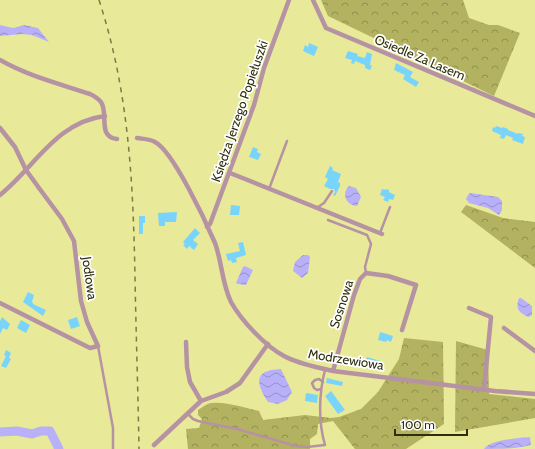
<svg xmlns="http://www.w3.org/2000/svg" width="535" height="449" viewBox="0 0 535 449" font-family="Cabin,sans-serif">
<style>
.forest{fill:url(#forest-crowns)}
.water{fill:url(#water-waves)}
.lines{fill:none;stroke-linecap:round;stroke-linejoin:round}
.river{stroke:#b8b0f9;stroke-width:9}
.building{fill:#79d4fc}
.service{stroke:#b593a3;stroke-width:2.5}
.minor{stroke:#b593a3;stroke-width:4.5}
.rail{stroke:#7b7b46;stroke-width:1.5;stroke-dasharray:5 5;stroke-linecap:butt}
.labels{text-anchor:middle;stroke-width:3.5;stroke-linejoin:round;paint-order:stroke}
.street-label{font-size:13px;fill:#2f2f0d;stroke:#fff}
</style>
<defs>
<pattern id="forest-crowns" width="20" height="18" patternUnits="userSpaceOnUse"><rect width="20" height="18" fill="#b2b261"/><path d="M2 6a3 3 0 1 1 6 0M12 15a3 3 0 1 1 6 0" fill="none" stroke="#91914e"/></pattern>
<pattern id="water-waves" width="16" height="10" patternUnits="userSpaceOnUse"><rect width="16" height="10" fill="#b8b0f9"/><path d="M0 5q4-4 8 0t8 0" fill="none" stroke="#9690c8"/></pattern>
</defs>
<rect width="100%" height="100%" fill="#e8e999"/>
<path class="forest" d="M321 0H463L469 18 489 25H498L520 33 494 96 328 16Z
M466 205 503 218 535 222V268L461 212Z
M404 338 443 342 444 424 406 449H355L333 421 318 424 317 434 310 439V449H188L186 429 199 428 202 419 198 415V410C203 407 207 403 212 403 223 401 248 408 259 411L263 420 305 415 331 418 339 417 361 409 378 392 399 359Z
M456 341 488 350 489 394 535 399V418L455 432Z"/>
<path class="water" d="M0 25 13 28 24 25 38 28 49 42 32 35 22 34 0 36Z
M349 186 356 188 361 197 357 206C346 205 341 194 349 186Z
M470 193 498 197 502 201V210L499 215 488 208 469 203 466 199 468 195Z
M303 255H308L310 257 308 273 302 278 293 271 295 262Z
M245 266 253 270 246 285 238 284 236 283 243 267Z
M519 298H521L532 306V315L529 317C519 313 515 309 519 298Z
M281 369 292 392 287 400 278 404 268 402C255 382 254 370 281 369Z
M530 437 531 445C516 449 499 449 484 449 490 440 518 438 530 437Z"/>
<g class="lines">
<path class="river" d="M0 432 17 431 32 434 41 431H50L59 449"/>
</g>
<path class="building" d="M309 43 318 47 314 56 303 51 305 45 308 47Z
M348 51 358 54 357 56 365 58 367 52 372 54 370 65 372 66 370 70 365 68V65L355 61 354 64 351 63 352 60 345 58Z
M396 63 413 72 410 77 419 82 416 87 403 79 405 75 394 70Z
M496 126 502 128 503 127 508 129V130L518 134V133L523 134 522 136 525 137 523 144 512 140 513 138 506 135 504 139 500 138 501 135 492 131 493 127 495 128Z
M253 147 258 149 257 152 261 154 258 160 249 157Z
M330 166 333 168 332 170 341 174 338 182 340 183V186L335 196 333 195 335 192 334 189H330L324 186 328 179 325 177Z
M382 189 385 190V189L389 190V192L395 195 393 200 389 199 388 202 383 200 385 197 380 195Z
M231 205 240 206 239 215H230Z
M177 212 176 222H165V226H159L158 213Z
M139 216H145V223H143V234H139Z
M195 228 200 233 193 240 198 244 194 250 189 246 187 249 183 245 185 244 183 242Z
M243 242 246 255 236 258 237 262 232 263 231 260 228 261 226 254 240 251 238 243Z
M28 292 34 295 32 302 33 303V304L46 310 43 316 23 302Z
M2 317 10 324 7 330 3 328 0 334V321Z
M77 317 80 326 71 329 68 320Z
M21 320 30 325 26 333 17 328Z
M380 332 393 336 391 342 387 340 386 342 378 340Z
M6 350 11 353 9 358 11 359 6 368 1 366 6 356 4 355Z
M367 357 380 361 378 367 365 363Z
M327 378 343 382 342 386 326 383Z
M331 391 345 410 338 414 325 396Z
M306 393 318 395 317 403 305 401Z"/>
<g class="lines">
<path class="service" d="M269 189 287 141
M318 207 324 203 332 191
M328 220 367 235 371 244 365 267 366 273
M380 233 390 207
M98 346 113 428V449
M321 389 317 390 314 388 312 383 315 380 319 379 323 382
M188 414 193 419 198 421 237 429 296 446 307 447 325 445C318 421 319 393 325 370"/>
<path class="minor" d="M313 0 326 28 535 116
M0 60C28 76 60 84 90 94 94 96 98 98 101 102 109 114 97 137 117 139
M0 128 15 147 26 170 39 188 62 219 74 241 81 301 87 322 98 346 90 348 0 303
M137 138C143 139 150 139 155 142 173 151 206 222 215 243 222 262 222 284 231 302 241 320 265 346 284 356 298 364 317 367 333 371L495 391 535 394
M230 173 382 234
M0 195C35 167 56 122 105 116
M207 227 210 224 254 105 264 68 289 0
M469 308 491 317 484 389
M504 328 535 351
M186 342 187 367 190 382 201 401
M333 371 354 295 360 279 366 273 388 276 416 285 402 330
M154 445 201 401 226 392 240 383 268 344"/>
<path class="rail" d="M99 0C129 92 133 181 135 276 136 334 138 391 139 449"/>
</g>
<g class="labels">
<g class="street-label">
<text transform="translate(420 57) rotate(23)" y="5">Osiedle Za Lasem</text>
<text transform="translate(239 111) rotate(-71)" y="5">Księdza Jerzego Popiełuszki</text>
<text transform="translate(90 278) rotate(82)" y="5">Jodłowa</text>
<text transform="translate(341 304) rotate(-72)" y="5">Sosnowa</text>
<text transform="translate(346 359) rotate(9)" y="5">Modrzewiowa</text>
</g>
</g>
<path d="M395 429v6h72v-6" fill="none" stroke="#2f2f0d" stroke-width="2"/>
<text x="401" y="429" font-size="12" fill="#2f2f0d" stroke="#ffffff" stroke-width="3" paint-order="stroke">100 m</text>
</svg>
